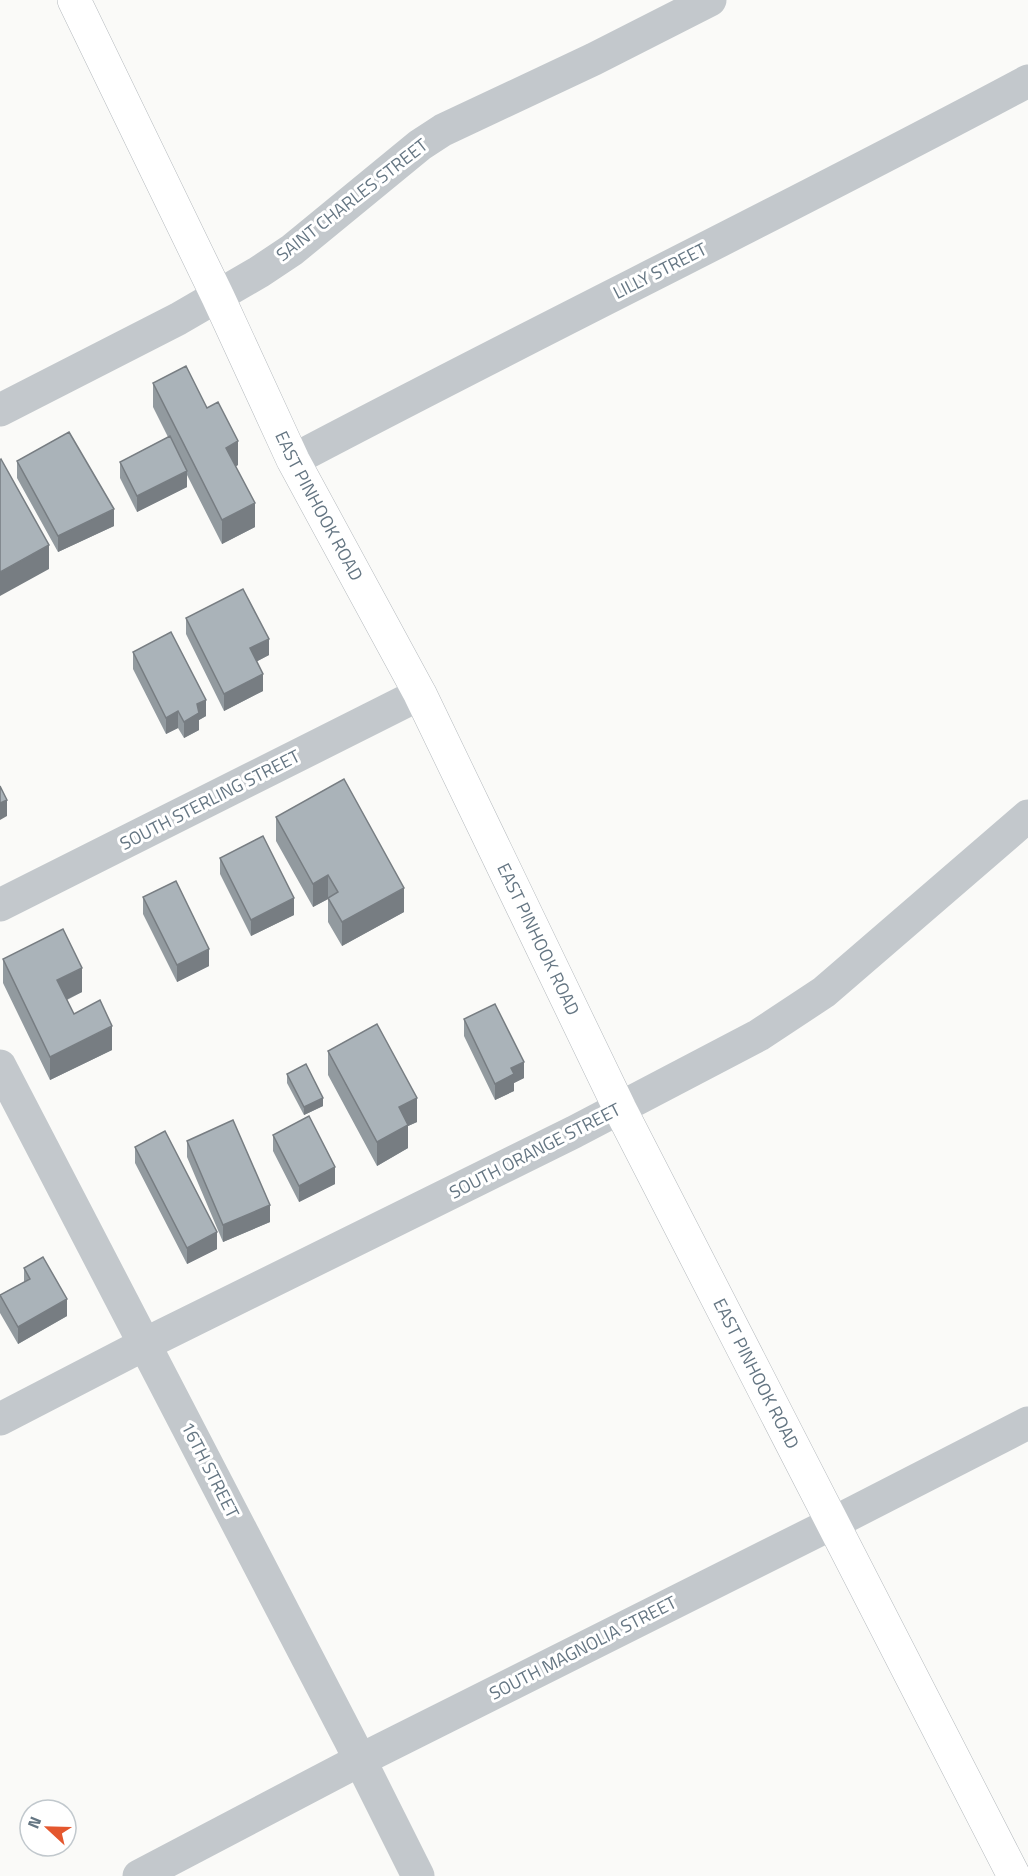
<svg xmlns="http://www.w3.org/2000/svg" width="1028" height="1876" viewBox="0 0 1028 1876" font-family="'Titillium Web',sans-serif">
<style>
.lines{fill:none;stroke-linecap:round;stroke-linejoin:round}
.major-casing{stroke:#b5babe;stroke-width:34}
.minor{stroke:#c3c8cc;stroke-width:33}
.major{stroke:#fff;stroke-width:33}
.wall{fill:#929a9f}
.shaded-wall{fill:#777d82}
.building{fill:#aab3b9;stroke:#777d82;stroke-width:1.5}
.labels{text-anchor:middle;stroke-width:6;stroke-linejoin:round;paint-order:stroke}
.street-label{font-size:18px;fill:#657683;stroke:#fff}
</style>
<rect width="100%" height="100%" fill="#fafaf8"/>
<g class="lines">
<g class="major-casing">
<g id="major">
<path id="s1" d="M74 0 218 297 293 460 420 694 620 1109 1014 1876"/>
</g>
</g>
<path class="minor" d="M0 410 178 319 259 272 292 250 420 145 443 130 594 59 710 0
M293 460C537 331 785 211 1028 81
M0 905 420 694
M0 1066 350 1740 418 1876
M0 1419 145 1344 574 1132 759 1035 824 992 1028 816
M139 1876 360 1760 833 1523 1028 1423"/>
<use href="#major" class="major"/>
</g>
<path class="wall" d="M153 383 207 408 238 465 236 466 255 527 222 544 187 475V487L137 512 120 478V462L168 437 153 407Z
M17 461 114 526 58 552 17 478Z
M186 618 269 655 257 661 263 691 224 711 186 634Z
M133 652 206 716 199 720V730L184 738 178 728 166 734 133 669Z
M276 817 404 912 342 946 328 922V899L313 907 276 841Z
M220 858 294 915 251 936 220 874Z
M143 897 209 966 177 982 143 914Z
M3 959 82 992 67 1000 74 1014 112 1050 50 1080 3 983Z
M464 1019 524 1078 514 1083V1091L495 1100 464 1036Z
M328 1051 417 1122 408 1126V1148L377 1166 328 1075Z
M287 1074 323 1106 304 1115 287 1083Z
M273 1135 335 1184 299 1202 273 1151Z
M187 1141 270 1222 223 1242 187 1157Z
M135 1147 217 1249 187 1264 135 1163Z
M24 1268 67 1316 18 1344 0 1313V1295L24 1282Z"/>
<path class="shaded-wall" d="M238 441V465L226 472V448Z
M187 471V487L137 512V496Z
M255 503V527L222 544V520Z
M114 509V526L58 552V536Z
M49 545V569L0 596V572Z
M269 639V655L250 665V648Z
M263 674V691L224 711V694Z
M206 700V716L199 720V730L184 738V722L197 704Z
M178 711V728L166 734V718Z
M7 800V816L0 820V803Z
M328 875V899L313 907V884Z
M404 888V912L342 946V922Z
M294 898V915L251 936V920Z
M209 949V966L177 982V965Z
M82 968V992L57 1004V980Z
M112 1026V1050L50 1080V1057Z
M524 1062V1078L514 1083V1091L495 1100V1084L511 1068Z
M323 1098V1106L304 1115V1107Z
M417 1098V1122L408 1126V1148L377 1166V1142L399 1107Z
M335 1167V1184L299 1202V1186Z
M270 1205V1222L223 1242V1225Z
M217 1232V1249L187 1264V1248Z
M67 1299V1316L18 1344V1327Z"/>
<path class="building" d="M186 366 207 408 218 402 238 441 226 448 255 503 222 520 153 383Z
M69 432 114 509 58 536 17 461Z
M170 436 187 471 137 496 120 462Z
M1 459 49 545 0 572V460Z
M243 589 269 639 250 648 263 674 224 694 186 618Z
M171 632 206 700 197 704 199 713 184 722 178 711 166 718 133 652Z
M344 779 404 888 342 922 328 898 338 892 328 875 313 884 276 817Z
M0 786 7 800 0 803Z
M263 836 294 898 251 920 220 858Z
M176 881 209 949 177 965 143 897Z
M63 929 82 968 57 980 74 1014 100 1000 112 1026 50 1057 3 959Z
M495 1004 524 1062 511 1068 514 1074 495 1084 464 1019Z
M377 1024 417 1098 399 1107 408 1125 377 1142 328 1051Z
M306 1064 323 1098 304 1107 287 1074Z
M309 1116 335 1167 299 1186 273 1135Z
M233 1120 270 1205 223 1225 187 1141Z
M165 1131 217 1232 187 1248 135 1147Z
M43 1257 67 1299 18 1327 0 1295 30 1279 24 1268Z"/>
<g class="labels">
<g class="street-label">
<text transform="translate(352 200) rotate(-38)" y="6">SAINT CHARLES STREET</text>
<text transform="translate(660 271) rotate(-27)" y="6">LILLY STREET</text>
<text dy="6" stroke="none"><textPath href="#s1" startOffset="562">EAST PINHOOK ROAD</textPath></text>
<text transform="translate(210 800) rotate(-27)" y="6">SOUTH STERLING STREET</text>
<text dy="6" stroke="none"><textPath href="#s1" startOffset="1048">EAST PINHOOK ROAD</textPath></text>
<text transform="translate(535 1151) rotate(-27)" y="6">SOUTH ORANGE STREET</text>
<text dy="6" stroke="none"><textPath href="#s1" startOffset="1534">EAST PINHOOK ROAD</textPath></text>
<text transform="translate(210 1470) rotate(63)" y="6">16TH STREET</text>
<text transform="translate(583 1648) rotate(-27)" y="6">SOUTH MAGNOLIA STREET</text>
</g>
</g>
<g transform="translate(48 1828) rotate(292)"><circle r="28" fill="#ffffff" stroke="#c1c8cd" stroke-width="1.5"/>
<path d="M0-4.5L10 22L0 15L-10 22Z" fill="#e4572e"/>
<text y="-9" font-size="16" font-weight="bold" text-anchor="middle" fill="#657683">N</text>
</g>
</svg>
